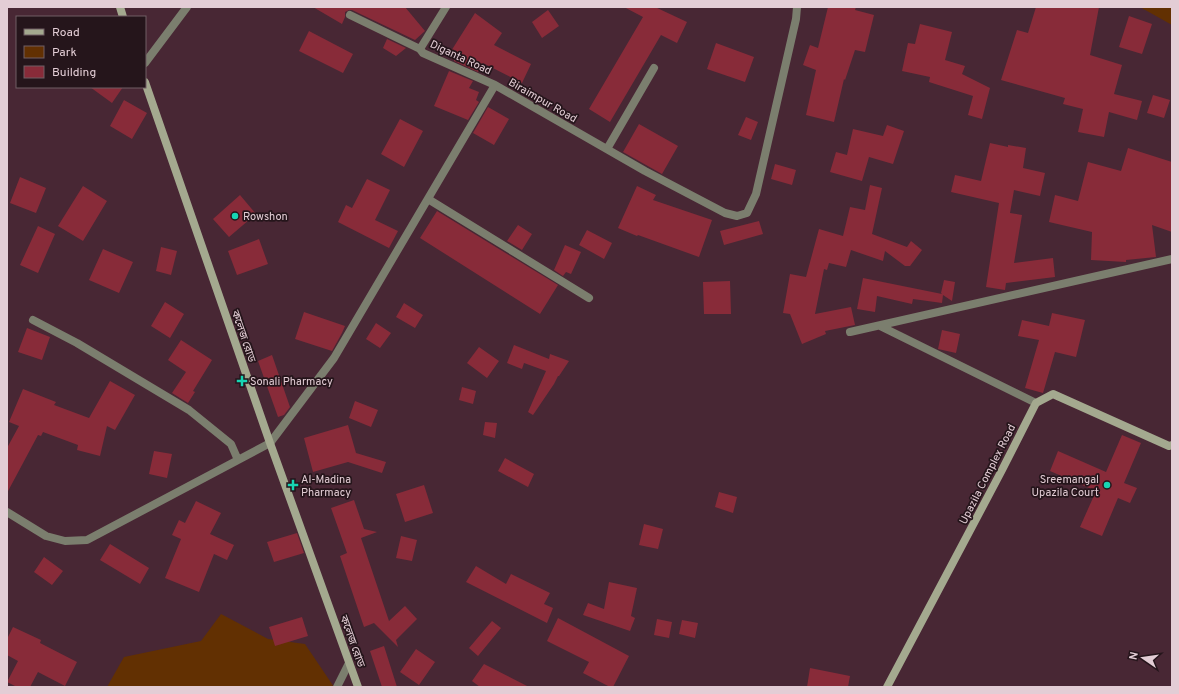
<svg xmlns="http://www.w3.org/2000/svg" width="1179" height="694" viewBox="0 0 1179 694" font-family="Overpass,'Noto Sans Bengali',sans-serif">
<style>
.green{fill:#623002}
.building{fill:#882b39}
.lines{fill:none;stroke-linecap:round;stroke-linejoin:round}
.street{stroke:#7b7e6e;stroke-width:8}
.secondary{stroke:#a4a98f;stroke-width:8}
.poi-dot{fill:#17d5b3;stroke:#25151b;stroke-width:1.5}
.labels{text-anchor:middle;stroke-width:3.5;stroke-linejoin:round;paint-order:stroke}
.street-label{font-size:11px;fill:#e3cdd5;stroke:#25151b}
.poi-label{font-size:11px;fill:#e3cdd5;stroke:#25151b;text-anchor:start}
</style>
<rect width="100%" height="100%" fill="#482734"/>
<path class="green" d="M1140 7H1172V25Z
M221 614 268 639 305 644 334 687H107L124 657 201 641Z"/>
<path class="building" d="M313 7H405L425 31 415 40 352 10H349L345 12V17L342 24Z
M624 7H655L687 22 677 43 661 35 610 122 589 109 643 17Z
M828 7H856L855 10 874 15 865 52 855 50 845 80 844 79 834 122 806 115 816 70 803 65 810 45 818 48Z
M1036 7H1099L1090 55 1122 65 1114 94 1142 101 1137 120 1109 112 1104 137 1078 132 1083 109 1063 104 1065 98 1001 80 1017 30 1028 33Z
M548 10 559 26 542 38 532 22Z
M475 13 502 33 494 45 531 64 522 83 483 63 478 72 454 61V60L448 56Z
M1129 16 1152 24 1142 54 1119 47Z
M920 24 952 32 945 60 965 66 962 74 990 88 982 119 968 115 973 96 929 82 930 77 902 71 908 43 915 44Z
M309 31 353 54 343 73 299 51Z
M387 39 406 48 396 56 383 48Z
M716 43 754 57 745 82 707 69Z
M449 71 473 81 469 88 479 92 476 100 479 102 468 120 434 106Z
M90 87H123L112 103Z
M1153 95 1170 100 1164 118 1147 113Z
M124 100 147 113 132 139 110 126Z
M488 107 509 119 494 145 473 133Z
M746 117 758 122 751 140 738 135Z
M400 119 423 131 404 167 381 154Z
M639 124 678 146 662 174 623 152Z
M887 125 904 131 893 164 869 157 862 181 830 172 836 152 847 155 853 129 883 136Z
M990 143 1008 147V145L1026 148 1023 168 1045 173 1040 196 1014 190 1010 213 1022 215 1014 263 1053 258 1055 277 1006 283 1005 290 986 287 999 203 951 192 955 175 981 181Z
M1128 148 1172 162V232L1152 225 1156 257 1126 260V262L1091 260 1092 232 1049 222 1055 195 1078 201 1088 162 1121 171Z
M775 164 796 170 792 185 771 179Z
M20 177 46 188 36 213 10 203Z
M367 179 390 190 375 220 398 231 389 248 338 222 346 205 352 208Z
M870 185 882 188 872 234 907 247 911 241 922 250 910 266H905L885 251 883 261 851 250 846 267 829 263 827 270 824 269 815 314 851 307 855 325 825 331 826 334 802 344 790 314 783 313 790 274 806 277 819 229 843 236 850 207 865 210Z
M83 186 107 201 83 241 58 226Z
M637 186 656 195 653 200 712 220 699 257 638 235 637 236 618 228Z
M240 195 256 214 229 237 213 219Z
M437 211 558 285 540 314 420 238Z
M759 221 763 234 724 245 720 231Z
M518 225 532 234 522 250 507 241Z
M38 226 55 234 38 273 20 265Z
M587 230 612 243 604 259 579 245Z
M259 239 268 264 237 275 228 251Z
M565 245 581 252 571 274 566 272 563 276 554 270Z
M161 247 177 251 171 275 156 271Z
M103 249 133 262 119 293 89 280Z
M863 278 942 294 941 293 944 280 955 282 952 301 943 295 942 303 913 299 912 304 877 296 875 312 857 309Z
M730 281 731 314H704L703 282Z
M165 302 184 314 170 338 151 326Z
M404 303 423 315 415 328 396 317Z
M304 312 345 326 342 333 332 351 295 339Z
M1052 313 1085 320 1076 357 1055 352 1043 393 1025 388 1039 340 1018 336 1022 320 1049 326Z
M376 323 391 333 380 348 366 339Z
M27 328 50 337 42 360 18 352Z
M942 330 960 334 956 353 938 349Z
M181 340 212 360 193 391 195 392 188 403 172 393 186 372 168 360Z
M514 345 549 359 550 354 569 361 559 376H558L554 384 533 415 528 412 546 371 524 363 522 369 507 363Z
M479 347 499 361 487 378 467 363Z
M272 355 290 407 284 415 278 417 258 361Z
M110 381 135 395 115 430 107 426 100 456 77 450 78 445 43 432 41 436 38 435 7 493V448L19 426 9 422 23 389 56 402 54 405 89 418Z
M462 387 476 391 473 404 459 400Z
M355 401 378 410 371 427 349 418Z
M485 422 497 423 495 438 483 435Z
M348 425 356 453 386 462 382 473 348 462 313 472 304 438Z
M1122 435 1141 443 1124 483 1137 488 1130 503 1118 498 1102 536 1080 527 1096 491 1050 471 1058 451 1106 472Z
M154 451 172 454 167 478 149 474Z
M505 458 534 474 528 487 498 471Z
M424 485 433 513 405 522 396 494Z
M719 492 737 497 733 513 715 507Z
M354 500 364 529 377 532 361 538 389 621 405 606 417 619 396 640 398 647 374 623 364 627 340 556 347 553 331 508Z
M196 501 221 513 210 534 234 545 227 560 214 554 199 592 165 578 181 539 172 535 179 520 185 523Z
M644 524 663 529 658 549 639 545Z
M297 533 304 553 274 562 267 542Z
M401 536 417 540 412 561 396 558Z
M110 544 149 568 140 584 100 560Z
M44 557 63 571 52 585 34 572Z
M476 566 506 584 511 574 550 593 544 604 553 608 547 623 466 582Z
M609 582 637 588 631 616 635 618 630 631 583 615 588 603 604 609Z
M302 617 308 636 275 646 269 627Z
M558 618 629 656 613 687H610L583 673 589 662 547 641Z
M657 619 672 622 669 638 654 635Z
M682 620 698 623 695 638 679 634Z
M492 621 501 628 478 656 469 648Z
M13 627 41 640 40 643 77 662 65 686 38 672 30 687H17L7 682 18 661 7 655V639Z
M384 646 397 687H382L370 651Z
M416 649 435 662 419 685 400 672Z
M484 664 529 687H480L472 681Z
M810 668 850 676 848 687H807Z"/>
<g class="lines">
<path class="street" d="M446 7 420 49 423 53 495 85
M350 15 420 49
M145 63 187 7
M607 149 654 68
M428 199 589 298
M33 320 77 343 189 410 231 444 238 460
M880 326 1036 403
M850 332 1172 259
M7 512 46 536 65 541 87 540 270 443 334 358 495 85 645 171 725 213 737 216 747 213 756 194 796 19 797 7
M337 687 349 663"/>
<path class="secondary" d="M120 7 123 17
M145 82 270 443 358 687
M887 687 1002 470 1036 403 1053 394 1169 446 1172 445"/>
</g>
<g class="poi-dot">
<circle cx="235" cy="216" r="4"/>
<path d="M240 375h4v4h4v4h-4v4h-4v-4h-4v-4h4z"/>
<path d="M291 479h4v4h4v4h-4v4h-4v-4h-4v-4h4z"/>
<circle cx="1107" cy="485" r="4"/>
</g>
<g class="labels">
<g class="street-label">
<text transform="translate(461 57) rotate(25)" y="4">Diganta Road</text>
<text transform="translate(543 100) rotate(30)" y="4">Biraimpur Road</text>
<text transform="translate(244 336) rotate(71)" y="4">কলেজ রোড</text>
<text transform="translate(987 474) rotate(-63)" y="4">Upazila Complex Road</text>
<text transform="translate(353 641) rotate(70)" y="4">কলেজ রোড</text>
</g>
<g class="poi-label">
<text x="243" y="220">Rowshon</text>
<text x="250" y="385">Sonali Pharmacy</text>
<text x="301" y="483">Al-Madina<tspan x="301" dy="13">Pharmacy</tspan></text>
<text x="1099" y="483" text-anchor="end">Sreemangal<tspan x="1099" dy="13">Upazila Court</tspan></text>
</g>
</g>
<rect width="1179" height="694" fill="none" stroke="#e3cdd5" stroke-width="16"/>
<rect x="16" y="16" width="130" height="72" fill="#25151b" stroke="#715f65"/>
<rect x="24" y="29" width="20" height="6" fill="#a4a98f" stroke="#715f65"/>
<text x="52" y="36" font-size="12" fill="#e3cdd5">Road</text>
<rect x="24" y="46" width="20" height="12" fill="#623002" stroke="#715f65"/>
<text x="52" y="56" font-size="12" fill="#e3cdd5">Park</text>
<rect x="24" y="66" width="20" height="12" fill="#882b39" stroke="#715f65"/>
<text x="52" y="76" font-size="12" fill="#e3cdd5">Building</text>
<g transform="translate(1143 658) rotate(283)" stroke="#25151b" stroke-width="3" paint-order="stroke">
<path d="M0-3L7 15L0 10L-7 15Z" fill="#e3cdd5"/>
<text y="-6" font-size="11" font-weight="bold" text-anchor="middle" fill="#e3cdd5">N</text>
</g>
</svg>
